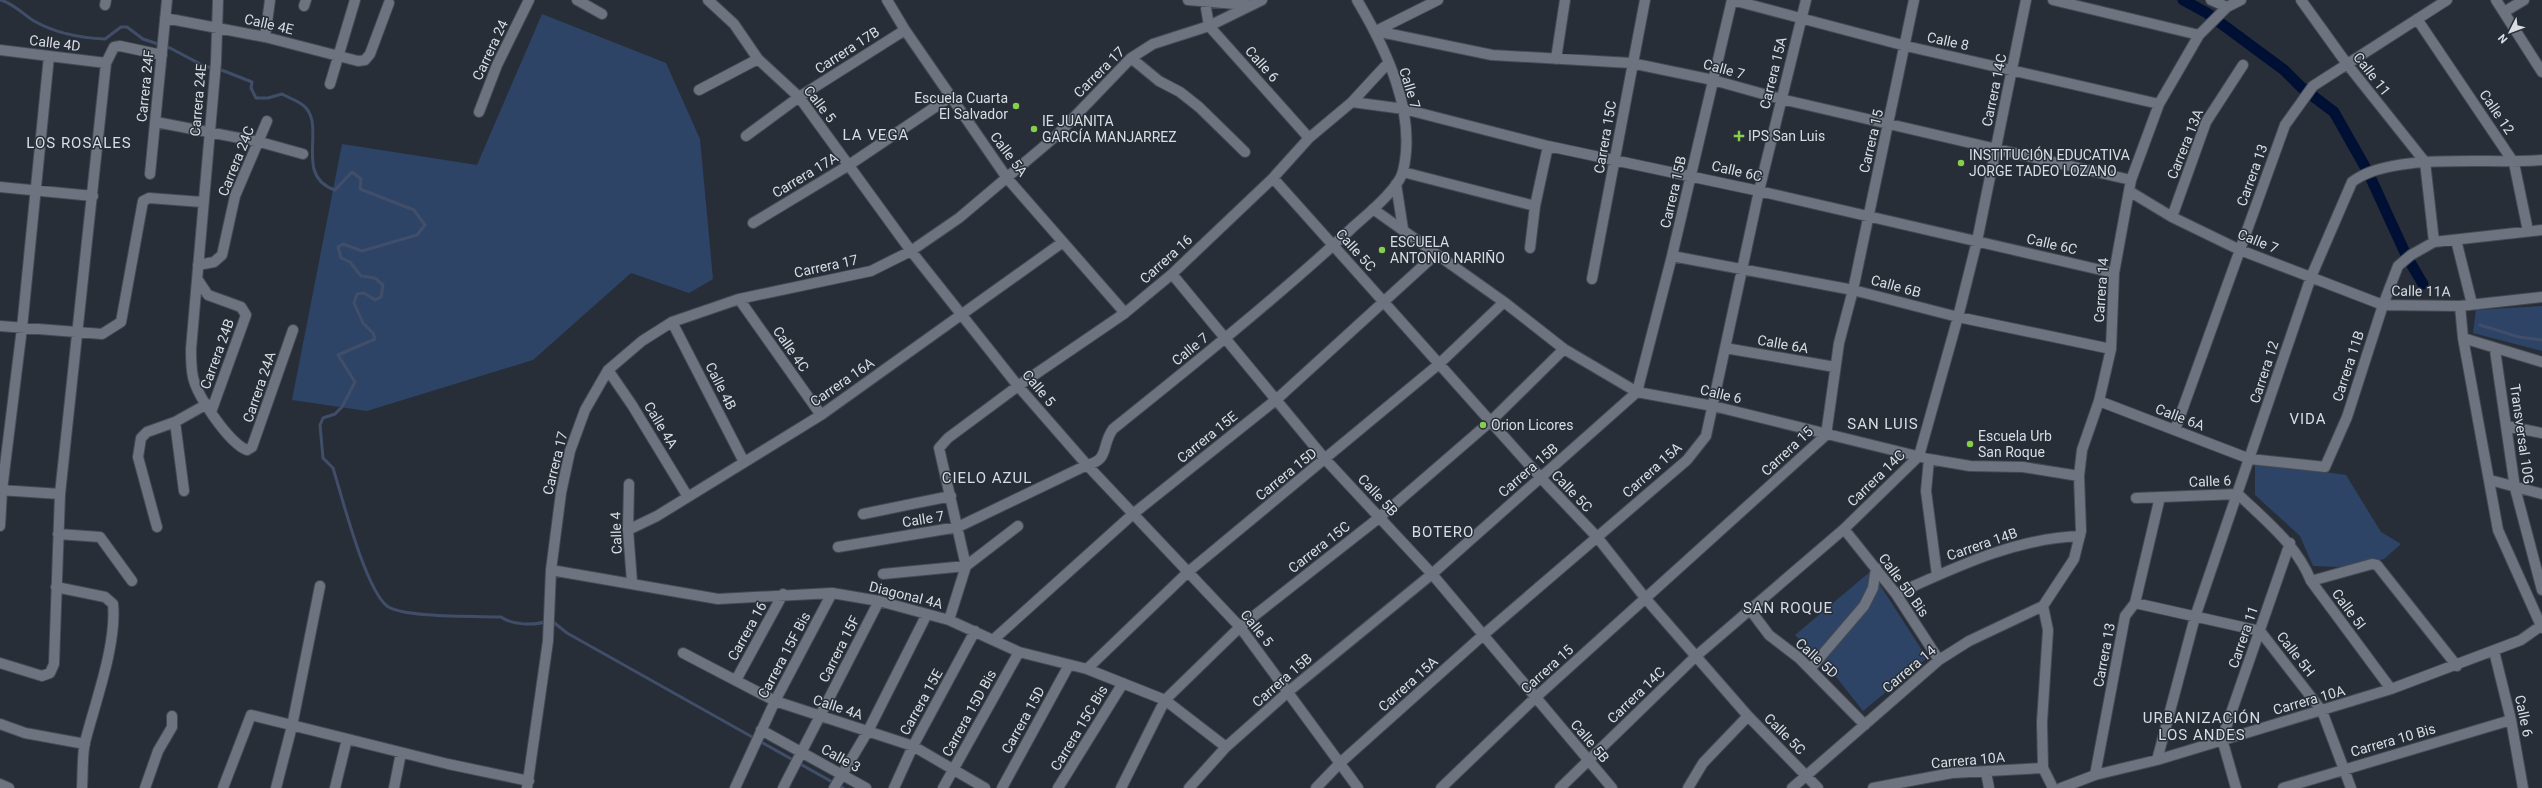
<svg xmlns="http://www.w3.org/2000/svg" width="2542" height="788" viewBox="0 0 2542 788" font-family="Roboto,sans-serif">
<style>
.green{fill:#2d4466}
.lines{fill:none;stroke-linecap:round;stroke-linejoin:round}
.stream{stroke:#414e69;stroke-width:3}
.canal{stroke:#001035;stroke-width:11}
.minor-casing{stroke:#454a52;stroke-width:12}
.minor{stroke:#6d7480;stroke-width:10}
.poi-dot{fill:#85cf4c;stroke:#282e38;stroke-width:1.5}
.labels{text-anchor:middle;stroke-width:3;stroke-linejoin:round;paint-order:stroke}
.street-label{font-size:14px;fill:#d9dde3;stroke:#282e38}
.poi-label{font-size:14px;fill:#d9dde3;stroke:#282e38;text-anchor:start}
.neighbourhood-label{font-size:15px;letter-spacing:1px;fill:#d9dde3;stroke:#282e38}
</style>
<rect width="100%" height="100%" fill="#282e38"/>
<path class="green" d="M542 14 666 63 700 139 713 279 689 293 631 273 533 360 367 411 292 400 342 144 477 165Z
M2542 306V351L2473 333 2476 310Z
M2255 462 2346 475 2381 532 2401 544 2384 559 2340 567 2313 566 2300 536 2255 495Z
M1871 571 1927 658 1863 711 1833 673 1795 635Z"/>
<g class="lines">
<path class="stream" d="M1 0C14 4 23 14 34 21 57 34 80 38 105 39L121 27H127L143 39 170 48 204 66 224 71 252 82 251 88 256 98H268L282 94C289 98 299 101 304 106 327 126 293 176 335 190L352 172 361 179 360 189 414 210 425 225 417 235 362 251 343 244 338 247 341 258 350 262 361 276 375 278 383 285 381 297 375 300 364 293 357 294 354 303 363 323 373 333 375 339 338 355 355 382 342 407 335 414 323 418 320 425 323 458 333 468C342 497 365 588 387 606 403 618 477 616 501 617 512 625 534 626 547 621
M2480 325 2519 337 2542 340
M552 621 567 633 843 788"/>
<path class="canal" d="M2183 0 2207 13 2284 70 2301 87 2334 112 2368 172 2407 257 2423 284"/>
<g class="minor-casing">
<path id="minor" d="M218 0 216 62 191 349C191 359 191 368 193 377 197 396 229 443 247 450L252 447 293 330
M577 0 602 14
M708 0 734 24 758 59 799 97 911 251 1018 386 1087 465 1240 627 1358 788
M887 0 905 30 1007 178 1125 313
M1188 0 1248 5
M1732 0 1906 46 2159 104
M2053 0 2199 35
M2211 0 2227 7
M2301 0 2347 64 2425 162 2434 242
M2496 0 2542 72
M1205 2 1209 26 1309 138
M105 5 106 0
M304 6 306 0
M2504 12 2524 0
M165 18 265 37 358 61 365 60 370 54 389 3
M2417 19 2514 163 2528 231
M1376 31 1492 55 1631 63 1713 80 1781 99 2131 180
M1376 31 1438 0
M265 37 270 0
M0 50 106 63
M1131 58 1159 81 1180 92 1199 107 1245 152
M1556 59 1565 0
M330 84 355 0
M699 90 758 59
M1352 102 1404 109 1548 146 1759 191 2114 273
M479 112 497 65 529 0
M156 122 260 142 303 154
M746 136 799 97 905 30
M1403 172 1535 206
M150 174 167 0
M1273 178 1541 478 1597 537 1646 599 1748 716 1818 788
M1396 184 1403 229
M0 187 93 196
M2129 191 2172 217 2240 250 2383 305 2460 306 2542 297
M1373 209 1504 302 1564 349 1637 392 1713 406 1929 459 1970 466 2023 467 2079 476
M2172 217 2206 122 2243 65
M753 223 849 165 950 97
M2456 240 2472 304
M1530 248 1535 206 1548 146
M1672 256 1853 290 1958 317 2111 349
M198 265 214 262 222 255 235 196 267 121
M1172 274 1325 459 1432 574 1612 788
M1592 279 1645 0
M198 280 208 295 241 307 246 315 211 412
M739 299 821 415
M2460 306 2463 338 2498 530 2542 628
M672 322 744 462
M0 326 102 334 121 322 143 201 149 198 202 202
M2463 338 2542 362
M1725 348 1835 367
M2495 350 2515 488 2542 590
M608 370 632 405 688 497
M2099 401 2250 459 2325 467 2347 417 2383 305 2398 266 2411 255 2434 242 2542 230
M175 422 184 491
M2507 426 2542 433
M2175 430 2285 125 2313 86 2447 0
M1929 459 1926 491 1937 575
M2490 480 2542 494
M629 484 628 530 632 582
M0 490 60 494
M2136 498 2238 494C2266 521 2296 544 2311 581L2391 689
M863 514 951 496
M0 526 2 490 22 328 49 56
M157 527 138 457 141 438 147 432 175 422 207 404
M1844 529 1896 594 1939 660
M628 530 657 516 821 415 1063 242
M58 534 100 537 132 581
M838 547 958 527 1087 465C1110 460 1101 445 1113 429 1194 364 1275 299 1351 229 1365 216 1399 189 1403 171 1417 113 1386 49 1357 0
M551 570 718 599 832 593 879 601 949 620 1019 652 1087 669 1165 700 1226 747
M883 574 966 566 1018 526
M2311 581 2372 564 2377 565 2457 666
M56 587 105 597 113 604C117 644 95 703 85 742 82 756 83 773 82 788
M1896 594C1954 568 2015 538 2080 536
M2135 603 2260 631 2322 711 2351 788
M2043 606 2048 630 2042 722 2043 768 2053 788
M1751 611 1769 635 1799 658 1865 725
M949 620 966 566 939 448 948 438 1018 386 1125 313 1172 274 1273 178 1309 138 1352 102 1388 63
M993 640 1133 514 1277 399 1436 254
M2494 651 2511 720 2523 788
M683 653 775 701 913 746 985 788
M0 663 42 676 50 673 54 664 60 494 106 63 114 47 120 46 162 55
M1087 669 1188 572 1439 364 1504 302
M1810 669 1864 606 1873 588 1876 568
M736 680 783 594
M0 724 25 733 85 744
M761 730 866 788
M2157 760 2195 617 2311 277 2352 182C2391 151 2492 165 2542 160
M1986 772 1989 788
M2095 775 2125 616 2135 603 2160 497
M0 784 9 788
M145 788 158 751 172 727V716
M223 788 251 715 448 764 529 781
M276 788 292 726 320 586
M335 788 347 739
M394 788 401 753
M527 788 548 641 551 570 561 493 570 451 585 410 608 370 642 341 672 322 739 299 871 271 911 251 959 218 1056 136 1131 58 1153 44 1209 26 1262 0
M735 788 775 701 832 593
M783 788 879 601
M834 788 868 731 926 616
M894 788 913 746 975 631
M943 788 1019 652
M1002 788 1069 665
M1058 788 1123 683
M1121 788 1165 700 1240 627 1380 517 1491 421 1564 349
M1189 788 1226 747 1289 691 1432 574 1637 392 1672 256 1732 0
M1316 788 1340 763 1482 636 1687 460 1706 436 1759 191 1806 0
M1441 788 1535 698 1826 435 1839 343 1853 290 1914 0
M1560 788 1695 657 1844 529 1919 456 1958 317 1977 241 2026 0
M1688 788 1703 763 1748 716
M1792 788 1939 660 1969 641 2043 606 2074 559 2081 531 2079 476 2082 450 2099 401 2111 349 2114 273 2131 180 2159 104 2199 35 2227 7 2241 0
M1873 788 1952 773 2043 768
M2061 788 2095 775 2157 760 2391 689 2521 640 2542 625
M2236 788 2222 739 2290 543
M2283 788 2511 720"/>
</g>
<use href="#minor" class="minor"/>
</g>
<g class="poi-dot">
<circle cx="1016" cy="106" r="4"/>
<circle cx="1034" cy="129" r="4"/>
<path d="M1737 130h4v4h4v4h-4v4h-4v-4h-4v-4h4z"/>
<circle cx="1961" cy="163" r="4"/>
<circle cx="1382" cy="250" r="4"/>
<circle cx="1483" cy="425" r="4"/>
<circle cx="1970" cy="444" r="4"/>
</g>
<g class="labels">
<g class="street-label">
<text transform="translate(269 24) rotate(13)" y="5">Calle 4E</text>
<text transform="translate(1948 41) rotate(12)" y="5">Calle 8</text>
<text transform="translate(55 43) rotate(7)" y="5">Calle 4D</text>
<text transform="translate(490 50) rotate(-65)" y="5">Carrera 24</text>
<text transform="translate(847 50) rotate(-33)" y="5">Carrera 17B</text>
<text transform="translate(1262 64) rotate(48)" y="5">Calle 6</text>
<text transform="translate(1724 69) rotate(15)" y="5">Calle 7</text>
<text transform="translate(1099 72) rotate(-45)" y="5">Carrera 17</text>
<text transform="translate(1773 73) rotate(-76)" y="5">Carrera 15A</text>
<text transform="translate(2372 74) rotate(52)" y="5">Calle 11</text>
<text transform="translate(145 86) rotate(-84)" y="5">Carrera 24F</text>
<text transform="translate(1410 88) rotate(73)" y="5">Calle 7</text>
<text transform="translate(1994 90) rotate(-78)" y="5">Carrera 14C</text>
<text transform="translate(198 100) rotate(-85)" y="5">Carrera 24E</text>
<text transform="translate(820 104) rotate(52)" y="5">Calle 5</text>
<text transform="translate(2497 112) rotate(56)" y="5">Calle 12</text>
<text transform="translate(1605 137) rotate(-80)" y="5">Carrera 15C</text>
<text transform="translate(1871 141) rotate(-77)" y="5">Carrera 15</text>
<text transform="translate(2185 144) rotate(-68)" y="5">Carrera 13A</text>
<text transform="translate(1009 154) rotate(53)" y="5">Calle 5A</text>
<text transform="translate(236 161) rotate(-68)" y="5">Carrera 24C</text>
<text transform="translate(1737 171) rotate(13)" y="5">Calle 6C</text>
<text transform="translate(805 175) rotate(-31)" y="5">Carrera 17A</text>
<text transform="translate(2252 175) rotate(-70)" y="5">Carrera 13</text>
<text transform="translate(1673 192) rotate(-77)" y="5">Carrera 15B</text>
<text transform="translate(2258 241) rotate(22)" y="5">Calle 7</text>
<text transform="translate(2052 244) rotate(13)" y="5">Calle 6C</text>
<text transform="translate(1356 250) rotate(48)" y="5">Calle 5C</text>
<text transform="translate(1166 259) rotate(-42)" y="5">Carrera 16</text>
<text transform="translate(826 266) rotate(-12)" y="5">Carrera 17</text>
<text transform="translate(1896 286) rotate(15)" y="5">Calle 6B</text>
<text transform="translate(2101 290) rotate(-86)" y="5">Carrera 14</text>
<text transform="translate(2421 291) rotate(1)" y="5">Calle 11A</text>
<text transform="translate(1783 344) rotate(10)" y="5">Calle 6A</text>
<text transform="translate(791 349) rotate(55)" y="5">Calle 4C</text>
<text transform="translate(1190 349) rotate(-39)" y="5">Calle 7</text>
<text transform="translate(217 354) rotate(-70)" y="5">Carrera 24B</text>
<text transform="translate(2348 366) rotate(-72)" y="5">Carrera 11B</text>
<text transform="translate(2264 372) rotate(-72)" y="5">Carrera 12</text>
<text transform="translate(842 382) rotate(-35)" y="5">Carrera 16A</text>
<text transform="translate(721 386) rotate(63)" y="5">Calle 4B</text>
<text transform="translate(259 387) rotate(-71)" y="5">Carrera 24A</text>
<text transform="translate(1039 388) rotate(50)" y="5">Calle 5</text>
<text transform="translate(1721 394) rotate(13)" y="5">Calle 6</text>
<text transform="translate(2180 417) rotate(21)" y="5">Calle 6A</text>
<text transform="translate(661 425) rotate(59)" y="5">Calle 4A</text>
<text transform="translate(2522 434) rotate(82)" y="5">Transversal 10G</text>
<text transform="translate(1207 437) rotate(-39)" y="5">Carrera 15E</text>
<text transform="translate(1787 451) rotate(-43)" y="5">Carrera 15</text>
<text transform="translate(555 463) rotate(-76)" y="5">Carrera 17</text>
<text transform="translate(1528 470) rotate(-41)" y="5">Carrera 15B</text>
<text transform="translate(1652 470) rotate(-42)" y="5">Carrera 15A</text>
<text transform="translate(1286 474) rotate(-39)" y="5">Carrera 15D</text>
<text transform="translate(1876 478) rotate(-44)" y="5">Carrera 14C</text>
<text transform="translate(2210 481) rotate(-2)" y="5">Calle 6</text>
<text transform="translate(1572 491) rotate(46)" y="5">Calle 5C</text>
<text transform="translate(1378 495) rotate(47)" y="5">Calle 5B</text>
<text transform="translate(923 519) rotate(-9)" y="5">Calle 7</text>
<text transform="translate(616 533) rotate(-92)" y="5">Calle 4</text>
<text transform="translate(1982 544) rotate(-19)" y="5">Carrera 14B</text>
<text transform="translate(1319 547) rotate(-38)" y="5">Carrera 15C</text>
<text transform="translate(1904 585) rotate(54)" y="5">Calle 5D Bis</text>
<text transform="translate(906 595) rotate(14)" y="5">Diagonal 4A</text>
<text transform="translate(2349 609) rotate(53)" y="5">Calle 5I</text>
<text transform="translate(1257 628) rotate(51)" y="5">Calle 5</text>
<text transform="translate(747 631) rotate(-61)" y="5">Carrera 16</text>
<text transform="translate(2243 637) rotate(-71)" y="5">Carrera 11</text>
<text transform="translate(839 649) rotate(-63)" y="5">Carrera 15F</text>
<text transform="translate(2296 654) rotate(52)" y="5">Calle 5H</text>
<text transform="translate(784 655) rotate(-62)" y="5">Carrera 15F Bis</text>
<text transform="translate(2104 655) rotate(-79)" y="5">Carrera 13</text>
<text transform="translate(1817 658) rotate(42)" y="5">Calle 5D</text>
<text transform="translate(1547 669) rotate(-42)" y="5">Carrera 15</text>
<text transform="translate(1909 669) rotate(-40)" y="5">Carrera 14</text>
<text transform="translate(1282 680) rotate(-41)" y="5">Carrera 15B</text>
<text transform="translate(1408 684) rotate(-42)" y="5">Carrera 15A</text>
<text transform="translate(1636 695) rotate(-44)" y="5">Carrera 14C</text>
<text transform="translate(2309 700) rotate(-16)" y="5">Carrera 10A</text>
<text transform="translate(921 702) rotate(-61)" y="5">Carrera 15E</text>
<text transform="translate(838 707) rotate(18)" y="5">Calle 4A</text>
<text transform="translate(969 713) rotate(-61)" y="5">Carrera 15D Bis</text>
<text transform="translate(2524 716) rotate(78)" y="5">Calle 6</text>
<text transform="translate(1023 720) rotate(-61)" y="5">Carrera 15D</text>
<text transform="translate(1079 728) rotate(-59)" y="5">Carrera 15C Bis</text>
<text transform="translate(1785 734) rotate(45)" y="5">Calle 5C</text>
<text transform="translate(2393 740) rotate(-16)" y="5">Carrera 10 Bis</text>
<text transform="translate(1590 741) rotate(50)" y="5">Calle 5B</text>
<text transform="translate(841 758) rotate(29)" y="5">Calle 3</text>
<text transform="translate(1968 760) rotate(-5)" y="5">Carrera 10A</text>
</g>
<g class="poi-label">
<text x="1008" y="103" text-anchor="end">Escuela Cuarta<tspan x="1008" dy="16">El Salvador</tspan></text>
<text x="1042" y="126">IE JUANITA<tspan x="1042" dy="16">GARCÍA MANJARREZ</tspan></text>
<text x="1748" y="141">IPS San Luis</text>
<text x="1969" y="160">INSTITUCIÓN EDUCATIVA<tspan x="1969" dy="16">JORGE TADEO LOZANO</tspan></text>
<text x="1390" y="247">ESCUELA<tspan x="1390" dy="16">ANTONIO NARIÑO</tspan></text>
<text x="1491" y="430">Orion Licores</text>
<text x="1978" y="441">Escuela Urb<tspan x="1978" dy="16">San Roque</tspan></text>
</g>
<g class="neighbourhood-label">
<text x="876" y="140">LA VEGA</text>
<text x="79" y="148">LOS ROSALES</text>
<text x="2308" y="424">VIDA</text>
<text x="1883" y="429">SAN LUIS</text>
<text x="987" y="483">CIELO AZUL</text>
<text x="1443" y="537">BOTERO</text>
<text x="1788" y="613">SAN ROQUE</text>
<text x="2202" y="723">URBANIZACIÓN<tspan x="2202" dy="17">LOS ANDES</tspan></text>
</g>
</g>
<g transform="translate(2510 32) rotate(228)" stroke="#282e38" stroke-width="3" paint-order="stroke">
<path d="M0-3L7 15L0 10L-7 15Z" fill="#d9dde3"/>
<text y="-6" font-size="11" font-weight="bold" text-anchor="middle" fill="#d9dde3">N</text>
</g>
</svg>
